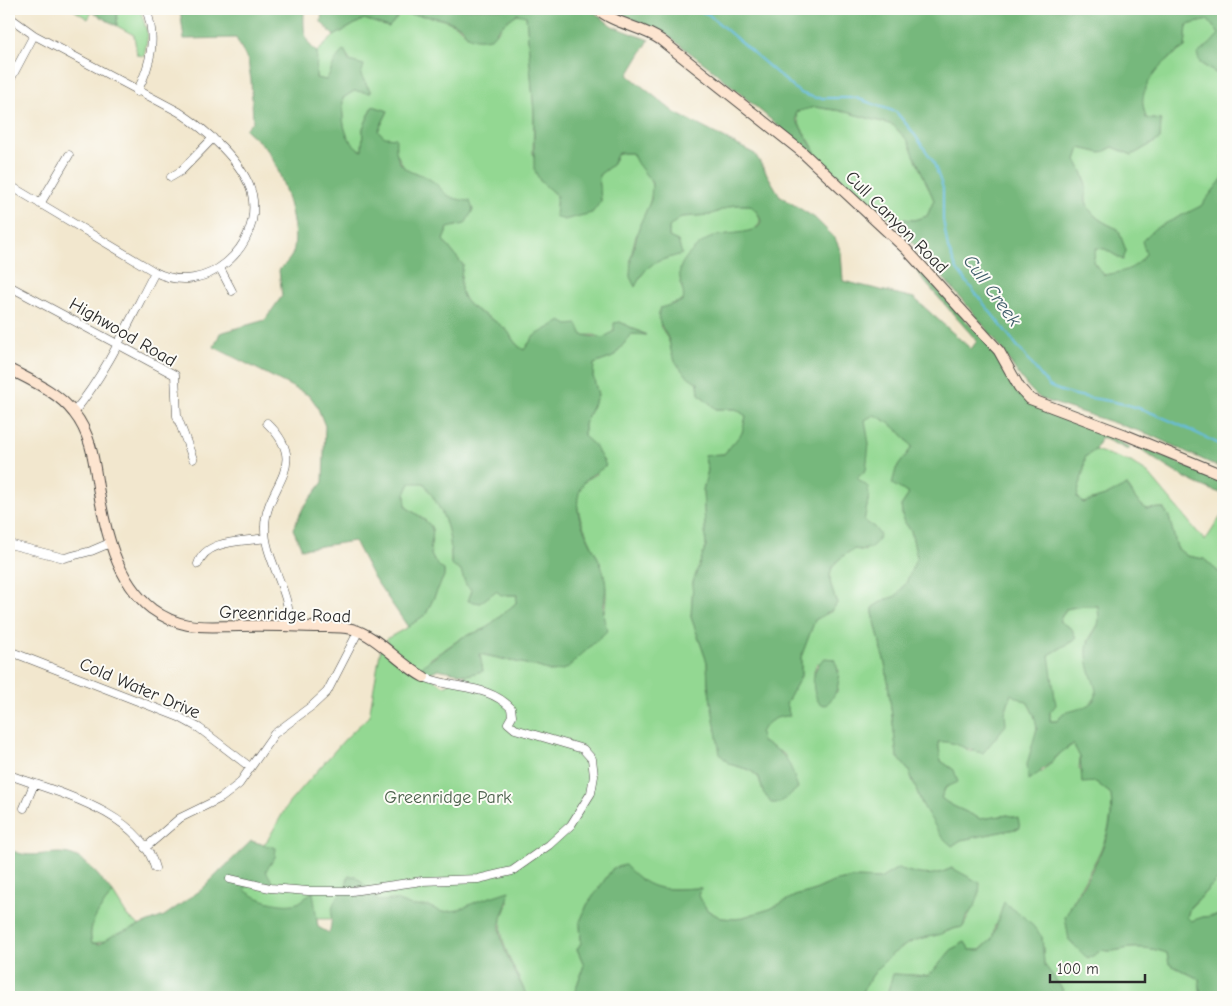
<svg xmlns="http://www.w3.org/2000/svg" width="1232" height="1006" viewBox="0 0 1232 1006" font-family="'Comic Neue',sans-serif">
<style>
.green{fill:#93d892;stroke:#5f825e;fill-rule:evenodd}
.forest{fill:#76b87c;stroke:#507254;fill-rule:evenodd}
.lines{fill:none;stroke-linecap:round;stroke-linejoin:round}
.stream{stroke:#66bde3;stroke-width:2}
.street-casing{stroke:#494743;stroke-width:9}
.secondary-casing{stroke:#494743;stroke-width:12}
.street{stroke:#fff;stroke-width:8}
.secondary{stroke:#fde5d0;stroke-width:10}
.labels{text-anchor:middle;stroke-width:4;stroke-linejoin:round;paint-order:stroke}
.street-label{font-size:18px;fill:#2b2b2b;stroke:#fdfcf7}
.park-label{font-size:18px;fill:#4a5f4a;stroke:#fdfcf7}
.water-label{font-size:19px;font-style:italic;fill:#405e6b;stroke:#fdfcf7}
</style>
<rect width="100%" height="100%" fill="#fdfcf7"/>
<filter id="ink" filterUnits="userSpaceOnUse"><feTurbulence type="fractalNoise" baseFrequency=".02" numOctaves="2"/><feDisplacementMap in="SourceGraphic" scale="10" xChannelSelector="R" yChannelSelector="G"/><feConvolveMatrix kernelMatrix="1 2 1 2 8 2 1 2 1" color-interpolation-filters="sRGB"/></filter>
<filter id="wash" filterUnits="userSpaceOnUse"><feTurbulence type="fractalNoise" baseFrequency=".0096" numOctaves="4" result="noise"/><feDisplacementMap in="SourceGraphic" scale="20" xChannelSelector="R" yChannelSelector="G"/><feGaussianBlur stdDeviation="1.12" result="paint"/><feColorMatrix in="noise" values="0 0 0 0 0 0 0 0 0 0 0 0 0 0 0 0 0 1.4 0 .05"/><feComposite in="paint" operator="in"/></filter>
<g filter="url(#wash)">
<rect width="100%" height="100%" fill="#f2e7ce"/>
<path class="green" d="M72 9H90L92 12 88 19Z
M117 9H140L148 35 144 56 137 55 134 35 117 26Z
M412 14C430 17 457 19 467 36L498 32 503 24 517 14 526 15 534 112 533 153 540 181 557 196 556 205 601 201 599 175 612 165 618 153H632C636 162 651 178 652 186 653 200 646 210 641 223 633 241 626 269 635 286 646 268 649 261 672 257L678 242 669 237V227L681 217 710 215 733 205H750C775 228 747 234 727 234L680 283 685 296 683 301 671 304 660 326C674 345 676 371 698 383L699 394 716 409H736L746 416 742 433 724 454 704 455 708 470 703 490 706 546 693 582 691 617 707 662 708 685 721 754 729 764 750 770 759 778 763 792 798 788 784 754 762 742 760 732 770 720 779 716 801 676V657L815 620 832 611 837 603C825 574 827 565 854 549L865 551 874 527 864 521 869 496 857 478 866 470 865 420 874 414C891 422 902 433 912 447L896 469 900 488 909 494 901 506 903 520 911 531 917 557 906 583 896 596 884 600 873 607V613L886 668 897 756 909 771 922 804 952 846 961 840 1020 828 1008 815 980 819C967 811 953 808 941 798L954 770 941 761 938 741H953L971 752 1005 713 1011 693 1028 703 1035 715 1037 728 1034 745 1041 773 1063 751 1074 744 1080 757 1079 769 1111 794C1116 837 1089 869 1071 905 1067 914 1070 930 1069 940L1088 959 1102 950C1113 953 1119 949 1131 948 1144 947 1155 949 1167 953L1169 964 1199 979 1201 997H1058L1063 990 1044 964 1042 937 995 925 992 939 980 950H970L965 942 952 949 929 976 894 974 886 997H860C870 974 890 951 914 941 922 937 932 937 941 934 949 931 954 928 963 927L979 895 952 868C931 878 920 876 898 868L880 879 853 878 833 882 813 891 795 896 770 909 737 919 721 918 707 910 699 896 701 888C664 889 652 894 625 866L613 868 587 905 580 922 581 943 577 949 584 965 573 997H527C516 967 488 933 509 902L440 918 311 919 253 908 224 871 267 841 288 804 345 739 369 716 381 647 444 686 467 675 483 671 479 654 535 666 553 672C563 661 597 628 602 618 607 606 607 588 604 576 599 547 551 492 597 474L594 445 584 437V424L598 395 593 376 594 364 613 357 632 334H645L620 322 614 331 603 338 594 335 534 336 524 350C510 342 513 334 503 327 476 306 453 309 463 265L443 240 448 228 452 200 426 177 410 172 403 166 395 150 378 131 388 111 373 106 363 128 362 152C342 138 342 120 343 98L354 91 371 92C363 77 351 66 345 51 334 57 333 70 326 80L316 78 317 52 334 36 364 19 388 27 400 15ZM817 663 839 670 837 692 815 694 814 671Z
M1208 20 1219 34 1200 63 1217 74 1223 70V178L1201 206 1181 217 1139 265 1123 272 1104 275 1093 262 1096 248 1105 249 1123 260 1126 251 1118 229C1106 224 1089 216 1086 201 1085 198 1087 193 1086 189 1086 178 1081 169 1076 160L1080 148 1101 153 1113 147 1132 155 1160 139 1161 120 1146 119C1145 113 1142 105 1142 99 1144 78 1168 57 1185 47L1187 25Z
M815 107 842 111 893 125 908 141 934 200 927 216 914 220 890 218 810 153H815C811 138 797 128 796 112Z
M1095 450 1131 462 1149 474 1205 541 1223 513V576L1204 559 1187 556 1177 548 1169 517 1163 508 1146 509 1137 501 1127 486 1105 496 1083 503 1077 496 1084 468 1085 457Z
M417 482 425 483C444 513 452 529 451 565L461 571 466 585 496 590 501 595H517L516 603 485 629 463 637 430 659 424 676 395 653 386 639 408 627 426 614 444 576V570C417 551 441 538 429 524 424 518 413 512 406 507L405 494 410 483Z
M1082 606H1098L1099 623 1088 641 1091 672 1097 685 1096 697 1087 707 1057 721H1050L1049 655 1076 639 1072 629 1059 622 1066 609Z
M1223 874V915L1203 917 1191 921 1187 917 1190 908Z
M113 893 128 917 140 926C129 931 102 944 92 943 86 924 102 907 113 893Z"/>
<path class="forest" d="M90 9H117V26L92 12Z
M180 9H304C304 28 302 40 317 52L316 78 326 80C333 69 334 58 344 50L349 61 364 65 361 75 371 93 354 91 343 98C342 119 342 139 362 151L363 128 373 106 388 111 378 131 385 137 396 138C395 152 397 166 411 172 416 174 422 174 426 177 448 189 438 198 470 201L473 210 465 224 448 228 443 240 463 265C453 309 476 306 503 327 513 334 510 342 524 350L534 336 561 321 568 325 577 324 582 335 603 338 614 331V323L620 322 646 335 632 334 613 357 594 364 593 376 598 395 584 424V436L594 445 606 465C601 471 588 476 585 481 563 512 596 544 604 574 610 596 597 610 608 630L566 669 553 672 535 666 480 654 483 671 467 675 438 669 424 676 422 666 463 637 485 629 516 603 517 595H501L496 591 480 603 468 601 472 590 466 585 461 571 451 565C452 529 444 513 424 483H410L405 494 406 507C413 512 423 518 429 524 441 537 417 551 444 570V576L426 614 408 627 372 575 354 541 302 549 293 529 303 508 323 482 325 426 317 406 310 396 214 347 220 333 265 320 282 296 279 270C283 266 289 261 292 255 302 233 282 174 270 154 264 144 253 137 245 129L253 121 251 80 248 61 236 38 184 39Z
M322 9H590L612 26 649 40 628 75 675 113 755 154 780 196 815 218 835 238 841 252 843 281 914 298 971 349 977 341 924 281 912 262 992 349 1019 395 1037 407 1052 414 1095 427 1130 448 1128 450 1101 437 1095 450 1085 457 1084 468 1077 497 1083 503 1105 496 1127 485 1137 501 1146 509 1163 508 1169 517 1177 548 1187 556 1204 559 1223 576V874L1190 907 1187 917 1191 921 1203 917 1223 915V997H1201L1199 979 1169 964 1167 953C1155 949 1144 947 1130 948 1119 949 1113 953 1102 950L1088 959 1069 940 1065 917C1085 879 1117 840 1111 794L1096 782 1082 783 1080 757 1073 744C1056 754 1045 771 1028 780L1027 764 1037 728 1034 715 1028 703 1011 694 1005 713 1006 725 983 753C966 751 955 740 938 742L941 761 954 770 958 782 945 788 941 798C953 808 967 811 980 819L1008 815 1018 818 1020 828 961 840 952 846 941 836 922 804 909 771 897 756 886 668 873 613V607L884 600 896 596 906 583 917 557 911 531 903 520 901 506 909 494 892 484 896 469 912 447C902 433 891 422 874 415L865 420 869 444 866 470 857 478 868 487 869 496 864 521 874 527 880 535C874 548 868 551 854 549 827 565 825 574 837 603L832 610 815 620 801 657V676L786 704 790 716C775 716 769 721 760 732L762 742C789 754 789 762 798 788L780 803H771L763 792 759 777 750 770 729 764 720 754 708 685 707 662 691 617 693 582 706 546 703 490 708 470 704 455 724 454 742 433 746 416 736 409H716L699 394 698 383C685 376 676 366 671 351 670 347 670 341 667 336 662 326 656 321 660 308L683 301C686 290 676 279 681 266 685 256 701 241 712 237 726 231 785 237 750 205H733L710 215 681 217 669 227V237L678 241 682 254C656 262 648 261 635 287L630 277 631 258 640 224 651 200 652 183 637 163 632 153H618L612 165 599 175 601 201 592 213 564 220 555 216 557 196 540 181 534 169V112L526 16 517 14 503 24 491 38C483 39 475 41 468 36 465 34 464 29 461 27 446 17 417 14 400 15L389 27 364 19 334 36 321 22ZM1082 606H1098C1098 611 1100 620 1098 625 1093 635 1086 641 1087 654 1088 688 1118 701 1063 713L1057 721H1050V712L1056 705 1049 655 1076 639 1072 629 1059 621 1066 609Z
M608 9H1223V70L1217 74 1200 63 1197 54 1210 44 1219 34 1208 20 1187 25 1185 47C1168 57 1145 78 1143 99 1142 105 1145 113 1146 118L1161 120 1160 139 1132 155 1113 147 1101 153 1080 148 1076 160C1081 169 1086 178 1086 189 1087 193 1085 198 1086 201 1089 216 1106 224 1118 229L1126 251 1123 260 1105 249 1096 248 1093 262 1104 275C1122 272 1135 270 1146 254L1142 241 1154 229 1201 206 1223 178V469L1148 434 1041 399C1020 383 1009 357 992 336 959 295 925 256 890 218L914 220 927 216 934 200 908 141 893 125 842 111 815 107 796 112V120L816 153H810L709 67 663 32Z
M1135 444 1223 482V494C1191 483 1161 466 1135 444Z
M825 658 834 659C842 676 840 692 826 705L820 704C810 691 811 667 825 658Z
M251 841 276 848 275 857 266 871 273 883 265 886 253 883 244 889C254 899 282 908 297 903 302 902 308 894 313 892L318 927 329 933C333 923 330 909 335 901 343 889 346 891 348 876H356L378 901 395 900 412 906H428L442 912 458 910 478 901 509 891C509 904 501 912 500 924 499 948 518 975 527 997H9V849C33 863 56 846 77 857 91 864 102 881 113 893 102 907 86 924 92 943L100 944 112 936 164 916 201 890Z
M625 865C652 894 665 889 701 888L699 896 707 910 721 918 737 919 770 909 795 896 813 891 833 882 853 878 880 879 898 868C919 875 931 878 952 868L980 883 979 895 975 906 966 917 963 927C954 928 949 930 941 934 932 937 922 937 914 941 890 951 870 974 860 997H573L584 965 577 949 581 943 580 922 587 905 613 868Z
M1004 902 1029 921 1042 937 1044 964 1063 990 1058 997H886L893 974 929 976 952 949 965 942 970 950H981L992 939Z"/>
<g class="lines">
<path class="stream" d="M693 9 708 14 800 93 816 98H856L896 112 912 131 933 161 943 188V220L948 248 957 270 1049 386C1075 399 1107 398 1135 407 1165 416 1195 433 1223 446"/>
</g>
</g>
<g filter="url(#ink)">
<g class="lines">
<g class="street-casing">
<path id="street" d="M9 17 34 35 179 112C206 130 244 162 252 194 263 247 205 298 155 272L9 185
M9 82 34 35
M137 92C151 64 157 38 146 9
M171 177 181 171 213 138
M40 204 69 155
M220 268 232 291
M9 286 175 375 177 416 193 459
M74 412C108 371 130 319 155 272
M267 423C312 466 265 485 265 527 264 558 290 589 290 626
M9 544 64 558 91 551 110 543
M198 564C206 539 243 542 265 538
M9 651 179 717 199 728 250 767
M9 775C56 792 141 812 155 868
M24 808 34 784
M145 848 180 818 221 798 239 784 274 734 313 705 327 692 358 632
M230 879 270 888 308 891H352L422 881 478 879 512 871 549 845 571 825 591 793 594 776 592 759 583 749 515 729 508 723 512 716 511 708C487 683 454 690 424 677"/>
</g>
<g class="secondary-casing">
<path id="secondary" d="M598 9C614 24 641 26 661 40L801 151 905 248 999 351 1019 387 1030 399 1126 435 1223 475
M9 369C32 381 58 392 74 413 91 434 94 461 98 487 105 530 116 581 152 609 182 631 205 626 239 626 264 625 289 626 314 627 327 627 340 626 352 629 377 635 399 664 424 677"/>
</g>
<use href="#street" class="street"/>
<use href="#secondary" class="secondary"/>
</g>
</g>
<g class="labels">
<g class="street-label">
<text transform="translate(897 222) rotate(45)" y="6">Cull Canyon Road</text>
<text transform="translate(123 332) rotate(30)" y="6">Highwood Road</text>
<text transform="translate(285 614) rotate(2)" y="6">Greenridge Road</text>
<text transform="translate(140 688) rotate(23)" y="6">Cold Water Drive</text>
</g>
<g class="park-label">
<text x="448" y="803">Greenridge Park</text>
</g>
<g class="water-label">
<text transform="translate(993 290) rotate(54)" y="7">Cull Creek</text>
</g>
</g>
<rect width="1232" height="1006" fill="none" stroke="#fdfcf7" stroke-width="30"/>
<path d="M1050 974v8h95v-8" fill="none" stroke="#2b2b2b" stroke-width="2.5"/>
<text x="1057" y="974" font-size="15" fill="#2b2b2b" stroke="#fdfcf7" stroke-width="4" paint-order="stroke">100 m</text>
</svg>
